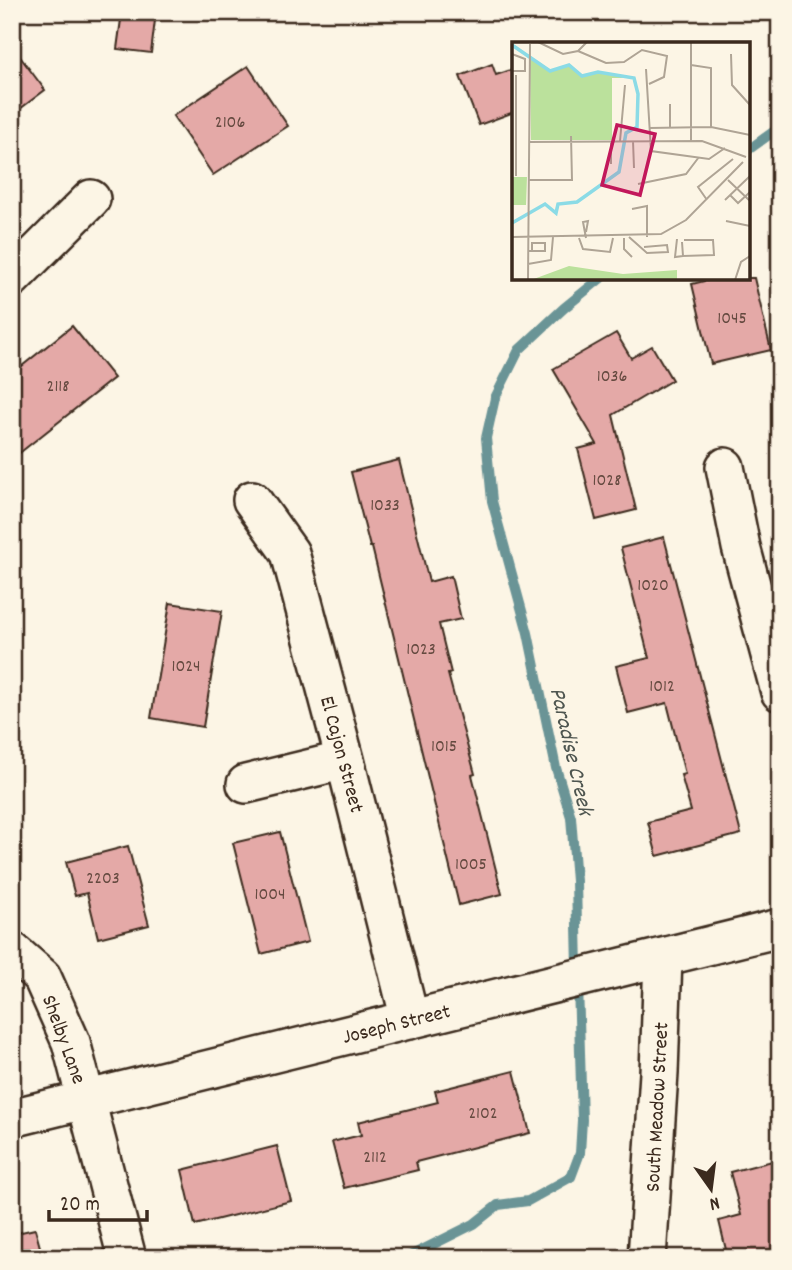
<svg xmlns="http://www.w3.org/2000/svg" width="792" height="1270" viewBox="0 0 792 1270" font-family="Dekko,sans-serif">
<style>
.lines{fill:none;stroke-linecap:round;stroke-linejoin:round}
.stream{stroke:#6b9496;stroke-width:10}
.building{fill:#e4a9a7;stroke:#3b2a1e;stroke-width:2}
.minor-casing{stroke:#3b2a1e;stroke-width:42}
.minor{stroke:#fcf5e5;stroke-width:37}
.labels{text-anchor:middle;stroke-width:5;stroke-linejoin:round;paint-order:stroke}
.number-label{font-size:18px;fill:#654a40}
.street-label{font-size:21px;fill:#3b2a1e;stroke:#fcf5e5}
.water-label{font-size:23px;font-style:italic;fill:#4f5650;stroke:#fcf5e5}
.inset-river{fill:none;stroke:#8bdbe6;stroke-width:3.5}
.inset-road{fill:none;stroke:#afa495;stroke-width:2}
.view{fill:#c2185b;fill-opacity:0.15;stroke:#c2185b;stroke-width:3.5}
.inset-edge{fill:none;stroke:#3b2a1e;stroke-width:3.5}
</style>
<rect width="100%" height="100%" fill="#fcf5e5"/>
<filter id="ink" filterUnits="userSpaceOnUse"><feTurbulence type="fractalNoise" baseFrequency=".0143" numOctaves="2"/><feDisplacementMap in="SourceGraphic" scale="14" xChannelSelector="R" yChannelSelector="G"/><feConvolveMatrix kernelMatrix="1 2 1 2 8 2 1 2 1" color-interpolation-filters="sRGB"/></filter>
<g filter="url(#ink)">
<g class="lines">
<path class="stream" d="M748 150 780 127
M578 969 576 881 571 817 556 768 528 633 492 501 486 438 495 398 519 350 564 308 601 278
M406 1258 474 1224 498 1205 528 1201 571 1177 580 1153 582 1120 578 984"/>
</g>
<path class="building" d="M122 12H156L151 53 117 49Z
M12 46 45 90 12 115Z
M492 64 496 75 514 69V112L479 125 460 76Z
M248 66 288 126 213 175 173 116Z
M716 278H754L771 350 711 364 692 284Z
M72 326 114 378 12 459V374Z
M616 333 631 358 652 346 672 380 613 415 636 510 596 520 578 449 597 444 553 369Z
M399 460 429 582 451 576 461 619 439 624 451 673 448 674 475 774 472 775 502 894 459 905 372 547H370L351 472Z
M664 537 741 834 657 856 648 822 691 811 681 775 685 774 667 703 628 713 616 666 649 658 621 548Z
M170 603 222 611 203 727 151 718Z
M280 832 308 942 261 954 233 843Z
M128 846 149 925 98 938 87 893 75 896 66 862Z
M514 1071 530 1133 416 1162 418 1170 344 1188 332 1142 361 1135 358 1122 438 1102 435 1091Z
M277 1146 291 1201 195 1225 182 1170Z
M780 1159V1248L740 1258H728L719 1221 741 1215 730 1172Z
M35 1229 43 1258H12V1234Z"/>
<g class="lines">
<g class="minor-casing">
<path id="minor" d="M12 278 91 199
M725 467 741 547 780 692
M252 500 290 553 345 760 410 1020
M246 784 345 760
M12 951 42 977 71 1042 127 1258
M12 1118 780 928
M647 1258 659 1073 663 957"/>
</g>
<use href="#minor" class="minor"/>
</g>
</g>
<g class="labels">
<g class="number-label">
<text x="230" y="127">2106</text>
<text x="732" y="323">1045</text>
<text x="612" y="381">1036</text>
<text x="58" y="391">2118</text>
<text x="607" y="485">1028</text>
<text x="385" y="510">1033</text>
<text x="653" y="590">1020</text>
<text x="421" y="654">1023</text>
<text x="186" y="671">1024</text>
<text x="662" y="691">1012</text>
<text x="444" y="751">1015</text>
<text x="471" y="869">1005</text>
<text x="103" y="883">2203</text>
<text x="270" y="899">1004</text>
<text x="483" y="1118">2102</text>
<text x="375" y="1162">2112</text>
</g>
<g class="street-label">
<text transform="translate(343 754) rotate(75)" y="7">El Cajon Street</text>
<text transform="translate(396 1023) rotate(-14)" y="7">Joseph Street</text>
<text transform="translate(65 1039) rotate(70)" y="7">Shelby Lane</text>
<text transform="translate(656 1107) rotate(-87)" y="7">South Meadow Street</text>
</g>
<g class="water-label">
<text transform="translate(573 751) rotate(77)" y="8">Paradise Creek</text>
</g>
</g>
<g transform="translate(512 42)">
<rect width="238" height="238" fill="#fcf5e5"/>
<path d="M57 224 111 232 165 228V238H19Z" fill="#bbe19c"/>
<path d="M18 15 38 29 57 23 70 34 86 30 114 36H100V98H19ZM0 135H15L14 163H0Z" fill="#bbe19c"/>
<path class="inset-river" d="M0 3 38 29 57 23 70 34 86 30 122 36 126 52 125 85 114 91 107 130 65 160 46 162 44 171 33 162 0 181"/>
<path class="inset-road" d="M26 0 51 12 66 9 75 0M66 9 94 21 112 20 130 8 155 14 152 35 137 42M0 12 13 17V29H0M219 12 220 43 238 63M179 23 199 26V85M134 27 139 109 197 117 213 106M4 33V134M158 62V85M137 86 199 85 238 93M108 99 113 43M121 99 122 126M179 99V0M17 100 190 99 234 115M99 100V122M17 138H60L59 94M216 138 238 159M126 142 174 132 187 115M218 153 226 161 238 150M195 158 186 145 221 117M213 158 238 134M120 167 135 164V195M214 179 238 184M74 190 76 179 71 180 74 196M0 195 149 192 174 178 231 120M117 195 135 211 156 210 155 203 132 205M67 196 71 207 98 210 101 196M112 196V207L120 215M165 197 163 215 171 214M170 200 171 214 202 213 201 198H172M17 209H33V201H20V209M16 222 39 218 41 195M16 238 18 2M223 238 229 220 238 214"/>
<path class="view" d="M105 83 143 92 128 153 90 143Z"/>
<rect width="238" height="238" class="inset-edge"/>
</g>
<rect width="792" height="1270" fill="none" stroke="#fcf5e5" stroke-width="42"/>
<rect x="21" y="21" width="750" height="1228" fill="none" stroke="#3b2a1e" stroke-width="2.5" filter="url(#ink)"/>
<g transform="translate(711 1189) rotate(166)" stroke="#fcf5e5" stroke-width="5" paint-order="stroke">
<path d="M0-5L12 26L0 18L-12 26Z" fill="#3b2a1e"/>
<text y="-10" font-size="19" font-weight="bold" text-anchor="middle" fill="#3b2a1e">N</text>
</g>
<path d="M49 1210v10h98v-10" fill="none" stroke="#3b2a1e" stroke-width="3.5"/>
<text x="60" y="1210" font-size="21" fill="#3b2a1e" stroke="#fcf5e5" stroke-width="5" paint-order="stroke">20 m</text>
</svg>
